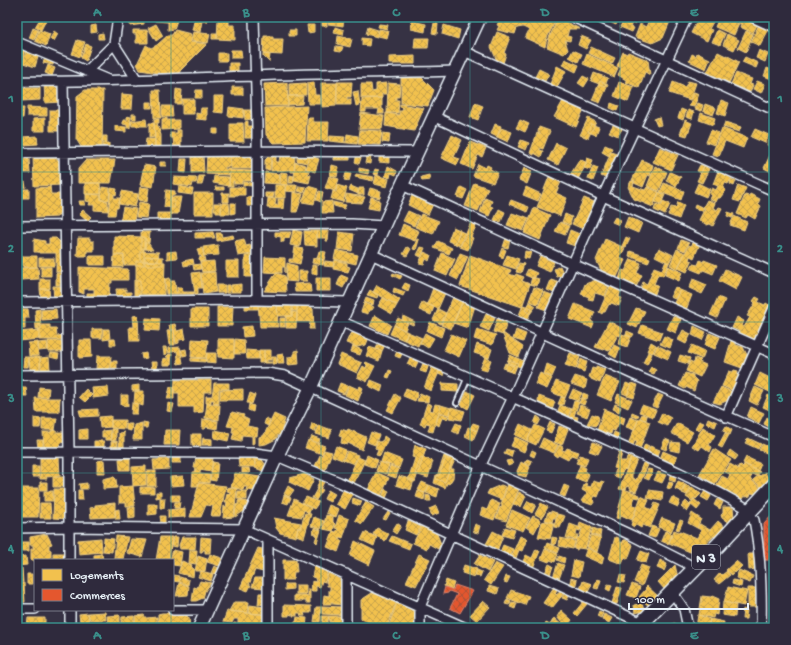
<svg xmlns="http://www.w3.org/2000/svg" width="791" height="645" viewBox="0 0 791 645" font-family="'Gochi Hand',sans-serif">
<style>
.homes{fill:url(#homes-cross-hatch);stroke:#efcf81}
.shops{fill:url(#shops-cross-hatch);stroke:#e5856b}
.lines{fill:none;stroke-linecap:round;stroke-linejoin:round}
.lane-casing{stroke:#e8f1f8;stroke-width:8}
.street-casing{stroke:#e8f1f8;stroke-width:12}
.secondary-casing{stroke:#e8f1f8;stroke-width:15}
.primary-casing{stroke:#e8f1f8;stroke-width:17}
.lane{stroke:#2f2a3d;stroke-width:4.5}
.street{stroke:#2f2a3d;stroke-width:9}
.secondary{stroke:#2f2a3d;stroke-width:12}
.primary{stroke:#2f2a3d;stroke-width:14}
.grid{fill:none;stroke:#3a8f8a;stroke-width:1;stroke-opacity:0.55}
.labels{text-anchor:middle;stroke-width:4;stroke-linejoin:round;paint-order:stroke}
.shield{fill:#2f2a3d;stroke:#b0b5c0;stroke-width:1}
.shield-label{font-size:14px;font-weight:bold;fill:#e8f1f8}
.neatline{fill:none;stroke:#3a8f8a;stroke-width:1.5}
.grid-label{font-size:13px;text-anchor:middle;font-weight:bold;fill:#3a8f8a}
</style>
<defs>
<pattern id="homes-cross-hatch" width="8" height="8" patternUnits="userSpaceOnUse"><rect width="8" height="8" fill="#f2c14e"/><path d="M0 0l8 8M0 8l8-8" fill="none" stroke="#c7a34d"/></pattern>
<pattern id="shops-cross-hatch" width="8" height="8" patternUnits="userSpaceOnUse"><rect width="8" height="8" fill="#e4572e"/><path d="M0 0l8 8M0 8l8-8" fill="none" stroke="#ad5238"/></pattern>
</defs>
<rect width="100%" height="100%" fill="#363244"/>
<filter id="ink" filterUnits="userSpaceOnUse"><feTurbulence type="fractalNoise" baseFrequency=".025" numOctaves="2"/><feDisplacementMap in="SourceGraphic" scale="8" xChannelSelector="R" yChannelSelector="G"/><feConvolveMatrix kernelMatrix="1 2 1 2 8 2 1 2 1" color-interpolation-filters="sRGB"/></filter>
<g filter="url(#ink)">
<path class="homes" d="M41 17 46 20 41 30 35 27Z
M129 17H144V24L130 26Z
M155 17H178L174 29 168 30V22L155 21Z
M195 17H208L207 22 202 21 200 32 192 30Z
M322 17H327V26H322Z
M329 17 344 18 343 26 328 24Z
M501 17H541L549 20 550 17 557 18 547 38 545 47 525 38 529 30 523 27 517 28 515 34 497 30 499 26 497 25Z
M610 17 618 20 616 25 608 21Z
M625 17H639L635 24 632 23 630 27 634 28 632 32 620 27Z
M650 17H667L671 19 663 38 652 43 635 37 640 24 646 27Z
M699 17H702L713 22 709 29 712 30 707 41 691 33Z
M719 17H722L739 24 734 35 715 27Z
M738 17 757 25 753 33 740 27 741 24 736 21Z
M558 18 580 29H569L567 36 571 37 570 41 565 40 568 50 564 54 547 47 549 38Z
M218 19H229V25H235V40L217 39Z
M412 21 426 24 425 32 411 29Z
M434 23 438 24 437 34 432 33Z
M156 24 163 36 156 41 148 28Z
M379 24 388 25 387 29 378 27Z
M759 24 769 29 760 46 751 42Z
M96 25 97 32 91 33V26Z
M307 25H314V32L308 33Z
M444 25 460 30 458 39 442 34Z
M335 27 344 30 343 35 334 33Z
M368 27 378 30 377 37 366 34Z
M33 28 38 30 34 40 29 38Z
M379 29 389 31 387 38 378 36Z
M39 30 50 34 46 46 35 41Z
M133 30H148V43H136V34H133Z
M175 30 191 34 190 42 207 44 180 71 179 78H159V73L140 70 137 64 146 45 151 48 157 45 168 35H172Z
M289 30H296V36H289Z
M717 30 725 34 720 45 712 42Z
M54 31 58 34 54 41 50 39Z
M746 31 753 34 746 52 738 48Z
M193 32 210 34 208 43 191 41Z
M497 32 510 37 504 53 506 54 503 63 497 61 491 47Z
M103 33 104 39H98V34Z
M212 33H217V39H212Z
M727 34 739 40 734 50 723 45Z
M264 36H273V39H283L282 55 263 54Z
M338 36 352 39 350 47 337 44Z
M581 36 591 40 586 49 578 45Z
M362 38 370 39 369 46 362 45Z
M415 38H429L428 48H414Z
M77 40 85 42 80 57 72 54Z
M86 44 91 46 86 61 81 58Z
M17 46 25 48 20 74H17Z
M336 46 343 47 341 52 335 51Z
M591 47 615 58 612 64 588 53Z
M26 50 39 54 35 67 23 63Z
M231 50H241L242 58H231Z
M573 50 582 54 578 62 569 57Z
M759 50 768 54 765 62 756 58Z
M623 52 627 54 628 52 648 60 650 75 645 72 639 88 626 82V80L618 75 621 68 617 66Z
M718 52 726 56V55L739 62 729 83 707 72Z
M218 53H227V61H218Z
M697 53 710 59 706 69 689 61 692 54 696 56Z
M263 54 270 55 269 62 263 56Z
M587 54 618 68 614 77 583 64Z
M415 56V64H389V57Z
M745 57 758 63 756 68 742 62Z
M45 58 54 60 53 65 43 63Z
M565 59 579 65 576 72 562 65Z
M229 63H238V73H229Z
M48 65 55 68 52 76 45 73Z
M557 66 566 71 557 87 550 84Z
M767 68 774 71V80L764 76Z
M539 69 549 74 545 81 535 77Z
M594 73 608 78 605 86 591 81Z
M736 73 752 79 750 84 753 85 750 92 731 84Z
M583 76 589 79 584 87 578 83Z
M401 78H422L434 90 428 106 401 103Z
M600 81 608 85 600 103 592 100Z
M688 81 696 83 690 100 669 93 673 82 685 87Z
M757 81 765 84 761 93 753 89Z
M314 82 315 95H320L321 104H308L307 83Z
M337 82H352L351 97H347V99H351V105H337Z
M619 82 634 87 628 102 614 96Z
M44 83H53L60 91 61 102 45 103Z
M287 83 288 106H265L264 84Z
M306 83V95L289 96V84Z
M321 83H337L336 106 322 107Z
M386 83V94H382V98H361V84H371L372 92 376 91V84Z
M388 83 400 84 399 97H396V100H399L398 113H387Z
M232 87H243V95H232Z
M21 88H40V100L22 101Z
M176 89 182 90 181 104H175Z
M85 90H103L102 150H83L76 139 77 96Z
M153 90H160L161 118H154Z
M196 90H202V98H195Z
M358 91 360 105 356 106 353 92Z
M694 92 699 94 694 107 689 106Z
M122 94 133 95 132 109H121Z
M214 96H224L223 113 214 112Z
M288 96H303L302 104 288 105Z
M382 98V109L384 110V114H378L379 109H366V112H361L362 99Z
M182 99H194V114H182Z
M564 99 584 109 576 127 554 117Z
M721 100 729 103 725 116 717 113Z
M146 102H152V108H146Z
M475 103 483 106 478 120 470 117Z
M611 103 619 106 617 111 610 108Z
M698 103 703 105 701 111 695 109Z
M400 104 424 108 414 131 385 126 386 113 399 115V111H402L403 108 400 107Z
M705 104 716 108 713 115 703 111Z
M162 106H172L173 117H162Z
M307 106 305 142 273 143 266 135 265 108Z
M27 107 47 108V116H27Z
M229 107 244 109 243 118 228 116Z
M17 108H24L23 118H17Z
M201 108H207V120L196 119V113L200 114Z
M681 109 686 111 683 120 678 118Z
M50 110H60L59 125H61V131H50Z
M244 110H251L252 119 245 120Z
M688 110 694 112 692 119 686 117Z
M361 113 384 116 382 129H359Z
M701 113 715 118 713 125 699 120Z
M132 114H136V119H132Z
M127 116 131 117 130 128H127V125L123 124V120H127Z
M659 117 661 125 657 126 654 119Z
M45 118V131H33V119Z
M167 118V120H179V129L162 130V119Z
M308 118H313L314 122H329L328 141H307Z
M588 118 596 122 588 138 580 135Z
M146 119 147 126H132L131 121Z
M154 119H159V123H157L161 135V147L155 148Z
M520 120 529 124 525 132 516 128Z
M685 120 692 123 687 136 680 134Z
M248 121V126H252V138H245V122Z
M725 122 741 127 739 132 723 127Z
M149 123H154L155 137 149 138Z
M237 123H243L244 142H230V124H237Z
M495 124 501 126 497 137 491 134Z
M591 124 599 127 596 135 588 132Z
M613 125 622 129 618 136 609 132Z
M115 126 126 127V132L115 131Z
M539 127 550 131 543 149 540 148V150L543 151 541 157 534 153V155L530 153 537 133 540 134V133L538 132Z
M501 128 512 132 508 142 497 137Z
M722 128 747 138 743 148 725 141 719 156 712 154Z
M213 129H218V134H213Z
M755 129 769 135 765 143 751 137Z
M774 129V148L767 145Z
M177 130H181V147H174L173 138H171L170 133H177Z
M360 130 382 131 380 145 358 144Z
M711 130 719 133 714 145 706 142Z
M383 133 390 134 389 143 382 142Z
M347 134 358 136 357 144 329 141 330 136 345 137 344 142H346Z
M452 135 462 140 454 157 460 159 457 165 441 158Z
M37 136 38 144 23 145 22 137Z
M103 136H107V142H102Z
M146 139H155V147H145Z
M521 140 529 143 526 150 518 147Z
M470 142 486 148 482 157 478 155 472 169 461 164Z
M103 143H109V149L103 148Z
M556 143 566 148 558 165 548 160Z
M605 145 612 148 609 156 602 152Z
M660 147 678 155 671 170 653 162Z
M611 152 619 155 609 180 601 176Z
M379 153 389 154V163L379 162Z
M207 154 230 155V167H225V169H230L229 175 206 174Z
M297 154H310L307 163 297 161Z
M334 154H350V160H334Z
M357 154 362 155 359 164 355 162Z
M23 155H25L26 160 29 159 30 173H24Z
M230 155H248L252 159V169H231Z
M272 155H276V162H279L280 155 295 156 294 172H291V170L271 171Z
M367 155H371L370 164 365 163Z
M770 155 774 157V165L771 172 764 168Z
M33 156H53L63 164V185L34 186Z
M192 156H203L204 172 192 173Z
M269 156H271L270 170H265V160Z
M310 156 319 159 315 172 306 169Z
M587 158 593 160 590 170 584 168Z
M181 159H187L186 173 180 172Z
M580 159 587 163 578 179 570 175Z
M86 160H115L111 183H78V169Z
M642 160 653 165 650 176 648 175 643 187 634 183 635 181 632 180Z
M160 162H166V166H160Z
M295 162 306 165 305 170 309 171 308 175H311L309 183 294 180Z
M478 164 486 168 487 165 491 167 490 169 498 173 493 183 473 176Z
M144 165 156 167 153 187 140 185Z
M332 165 339 167 337 177 330 175Z
M700 165 704 166 701 173 697 171Z
M388 166 397 171 396 175 391 173 390 178 385 176Z
M593 166 598 168 593 181 588 179Z
M655 166 667 172 659 191 647 186Z
M704 166 709 169 702 183 697 181Z
M359 168 369 170 368 174 359 172Z
M524 168 532 171 527 184 519 180Z
M375 169 379 170 378 175 373 174Z
M230 170 252 171V181H242V184H234V181H233V186H229Z
M774 170V186L768 183Z
M718 171 732 177 728 184 725 183 723 188 726 190 720 198H718L716 202 709 199 711 195 709 194 712 188 716 190 718 186 713 184Z
M265 172 278 174 280 172 279 184 264 183Z
M281 172 288 173V185L280 184Z
M670 172 681 177 676 186 666 181Z
M346 173 351 174 349 181 344 180Z
M356 174 374 177 373 181 355 177Z
M290 175 294 176 293 183H289Z
M376 175 389 179 387 187 374 184Z
M429 175 430 180 422 181 421 177Z
M199 176H204L202 185H197Z
M214 176 229 177V186L213 183Z
M329 176 339 179 335 191 325 188Z
M174 177 197 178 196 183H193L192 187 173 184Z
M549 177 561 182 556 193 567 198 560 216 537 207Z
M731 179 736 181 734 186 730 184Z
M631 181H634L633 186 645 190 647 187 659 192 653 207 634 199 628 187Z
M17 182H25L26 187 17 188Z
M243 182 251 183V186L243 185Z
M85 183H100L101 194H85Z
M474 183 488 188 478 211 465 206Z
M664 183 684 191 681 200 660 192Z
M698 183 710 189 706 197 694 192Z
M275 185H285V198H275Z
M286 185H297V192L285 191Z
M337 185 347 188 343 202 331 199 333 191 336 192Z
M738 185 746 188 740 202 733 200Z
M50 186 51 194H63V207L57 217 36 218V188L50 187Z
M179 186 193 189 192 195 178 193Z
M299 186 306 187 304 193 298 191Z
M308 186 318 189 314 204 302 202Z
M351 186 358 189V194L349 190Z
M102 187 110 188 109 200H101Z
M140 187 149 188 147 202 138 200Z
M215 187H224V190H216Z
M230 187H245V195H235V196H230Z
M461 187 467 190 463 199 457 197Z
M526 187 541 194 538 201 523 195Z
M111 188 117 189 116 195 114 194V198H120L118 208H116L115 215H108Z
M359 188H364V195H358Z
M370 188 381 191 380 198 368 195Z
M17 189H29V198H17Z
M166 190 175 191V195H172L171 200 175 201 174 208 164 207Z
M122 191 138 194 135 207 119 204Z
M319 191 323 192 321 202 316 200Z
M293 192 303 194 297 212H292Z
M659 192 665 195 661 204 655 202Z
M194 193H213V214H194Z
M222 193H229V202H222Z
M265 193H274L273 198 265 197Z
M413 193 434 202 428 215 408 205Z
M86 194 101 195V200L108 201V211L94 210V205H89L90 202 86 201Z
M346 194 365 197 362 203 345 202Z
M750 194 760 199 758 204 761 206 755 219 748 215 746 218 737 214 745 195 749 196Z
M253 196V206H247V197Z
M170 197H181L178 214H170Z
M371 197 380 200 379 210 368 208Z
M268 198 276 199 275 205H278V199H284L283 209 267 208Z
M485 198 492 201 490 206 493 207 489 216 480 212Z
M584 198 597 203 585 230 572 224Z
M511 200 529 207 527 212 509 204Z
M707 200 715 203 713 208 717 210 719 207 722 208 713 226 710 224 707 225 699 220 705 208 703 207Z
M79 201H85V205H80Z
M332 201 333 213H322V202Z
M663 201 670 204 665 215 654 210 656 204 661 206Z
M139 202 149 204 147 218 136 217Z
M333 202 346 205 344 209 334 206Z
M678 202 684 205 679 219 668 215 671 207 676 208Z
M214 203H221V213H216V210H214Z
M222 203H229L230 214H221Z
M231 203H235V213L231 214Z
M695 204 704 208 702 211 694 208Z
M123 207 136 209 134 222H120Z
M534 208 550 215 540 240 524 233Z
M499 209 505 212 501 222 494 220Z
M83 210 91 217 87 221 79 214Z
M408 211 419 216 414 226 403 221Z
M728 212 734 214 732 218 727 216Z
M157 213H171V221H157Z
M512 213 524 217V216L529 218 523 231 507 225Z
M421 214 439 221 433 234 415 227Z
M565 214 572 217 570 225 562 222Z
M734 216 747 222 744 230 730 225Z
M615 217 621 220 619 225 612 222Z
M628 217 642 223 638 233 624 227Z
M471 222 477 224 471 237 473 238 468 250 460 247Z
M560 222 569 226 565 235 555 231Z
M403 224 419 231 415 241 399 235Z
M453 227 460 230 455 244 448 241Z
M293 230 302 232 300 247 290 245Z
M570 230 582 235 578 247 566 243Z
M304 231H317V246L305 245Z
M317 231H329L328 241H326V238H317Z
M460 231 465 233 460 246 455 244Z
M141 232H150L149 243H145V249H141Z
M213 232 215 238H195V233Z
M275 232H291L289 238H284V242H281V237L275 236Z
M339 232 354 234 352 251 337 249Z
M216 233H221L222 237 233 235 234 238 217 241Z
M114 236 144 237V265H124V255H114Z
M626 237 630 239 626 247 622 246Z
M49 238H56L63 245 64 272H56V253H39V252H34V239L45 241V244H49Z
M78 238H90V241H94V251H87V256H77Z
M145 238 153 250 145 249Z
M506 238 510 239 508 248 503 247Z
M244 239 246 246 250 245 252 254 238 256 235 241Z
M417 239 419 240 416 250 413 249Z
M605 239 625 248 620 258 625 260 617 277 601 270 596 260Z
M17 240H19L22 265H17Z
M681 240 689 243 685 251 678 248Z
M438 241 452 248 449 254 434 248Z
M694 241 700 244 694 258 690 256 689 260 692 261 687 272 678 268 689 245 691 246Z
M218 245 219 255 204 256 203 247Z
M295 247 303 249 300 264 289 262V259H293Z
M407 247 411 249 407 256 403 254Z
M421 247 425 248 421 257 417 255Z
M202 248 205 261 204 260V261L200 262 199 258 202 257 201 256H199L197 249Z
M502 248 506 250 503 258 499 256Z
M659 248 673 255 669 263 655 256Z
M677 249 685 253 677 269 670 265Z
M336 250 358 255 356 264 334 259Z
M140 251 159 252 158 261 140 260Z
M176 251 177 258 167 259V252Z
M319 251 326 252 324 260 317 258Z
M525 251 531 252 529 259 524 258Z
M630 251 650 258 648 263 629 256Z
M424 252 431 255 429 261 426 259 424 264 419 263Z
M442 253 455 259 447 276 435 271Z
M460 253 468 256 458 280 450 276Z
M114 255 124 256 123 267H113Z
M252 255 253 277H245V256Z
M470 255 511 270 509 274 515 276 516 274 524 277 522 281 530 284 522 307 460 286Z
M507 255 519 259 516 269 503 265Z
M22 256H37V267H23Z
M89 256H105V265H89Z
M145 256 163 257V265H145Z
M540 256 554 262 550 272 536 266Z
M265 257 285 258V273V267H282V273L264 272Z
M39 258H54V266H39Z
M313 258 324 260 323 265 312 263Z
M193 259 194 264 184 266 183 261Z
M631 259 641 263 637 273 642 275 636 287 619 279 622 270 625 271Z
M335 260 347 263V266L350 267 348 272 333 269Z
M700 260 703 262 704 260 717 265 713 274 703 270 701 273 691 269 693 264 698 265Z
M136 261 165 262 164 295 136 294Z
M214 261 215 271 202 272 200 262Z
M226 261H239V277H226Z
M325 261 334 262 333 267 324 266Z
M665 262 669 263 663 276 658 274 654 284 658 285 655 294 641 288 643 282 647 284 654 267 662 270Z
M287 263 297 266V282L286 281Z
M519 263 524 264 521 273 516 272Z
M200 264 201 269 194 270 193 265Z
M312 265H317V274H312Z
M560 266 564 275 557 277 554 269Z
M668 266 682 272 679 281 665 275Z
M38 267 39 279 21 280 20 268Z
M41 267H51V276H41Z
M79 267 128 269V280H112V283H110L109 299H94V289H84V294L79 292Z
M528 269 537 273 534 279 525 275Z
M725 269 742 277 736 290 719 281Z
M299 271H307V281H299Z
M200 272 202 288H198V294H195L192 273Z
M215 272 216 292 203 294 201 273Z
M56 273H64V285H56Z
M276 273 285 276 286 292 264 291Z
M393 273 402 276 400 279 392 275Z
M341 275 348 278 343 288 337 285Z
M532 277 539 279 537 286 530 284Z
M170 278V281H175L176 292H177V287H182L183 292H194V294H166L165 279Z
M316 278H331V291H316Z
M40 279H50V289H40Z
M693 279 707 285 702 294 689 288Z
M134 280H140V299L134 298Z
M551 280 560 283 556 294 547 290Z
M596 280 609 285 605 296 595 293 593 300 588 299 589 297 581 294 585 284Z
M310 283 311 292H295L294 284Z
M405 283 410 285 408 291 402 288Z
M241 284V292H231V285Z
M217 285H225V293H217Z
M226 285H230V293H226Z
M377 285 400 300 397 305 373 292Z
M53 286H65V292L58 300H54Z
M610 286 621 290 619 297 622 298 619 306 611 303 610 305 609 304 605 312H603L602 314 599 312Z
M534 287 543 290 538 304 529 301Z
M675 287 680 290 675 299 670 297Z
M394 288 405 292 403 296 393 292Z
M433 288 445 293 438 309 427 304Z
M40 289H49L50 299H41Z
M116 289H126V292H131V299H117Z
M370 290 378 295 377 298 367 295Z
M680 290 692 295 686 310 673 305Z
M544 292 555 296 549 311 538 307Z
M87 293H94V299H87Z
M454 295 464 299 451 329 441 325Z
M366 297 374 300 373 305 364 302Z
M718 297 725 300 717 318 710 315Z
M756 297 760 299 758 302 765 305 766 303 771 306 753 342 739 335V331L732 328 737 317 744 321 742 326 744 327 750 317 747 316 755 303 753 301Z
M383 298 397 305 392 314 378 306Z
M422 302 434 307 431 315 419 310Z
M462 302 475 306 468 328 453 323Z
M530 302 536 306 530 314 525 310Z
M258 303 277 304 278 327H260Z
M292 303H297V311H292Z
M292 303V316H278L277 304Z
M297 303 309 304 313 309 314 329H309L310 322H297Z
M364 303 374 307 372 310H369L368 314 361 312Z
M245 304H258V309H245Z
M575 304 595 312 591 321 594 323 592 328 569 319Z
M523 305 532 308 528 319 519 315Z
M217 307H233L232 326H217Z
M636 308 645 311 637 328 628 324Z
M17 309H28L29 318H25V329H18Z
M40 309 41 329H36L35 310Z
M56 309 57 319 42 320 41 310Z
M191 309H208V326H191Z
M438 309 446 313 441 324 433 320Z
M292 312H297L296 328H286V316H292Z
M486 314 495 318 489 331 480 327Z
M138 315 139 341H130L129 327H134L133 316Z
M375 315 391 325 387 334 370 326Z
M403 316 415 322 413 325 402 320Z
M673 316 681 319 676 333 667 329Z
M146 318 160 319 159 331 145 330Z
M280 318H285V327H280Z
M398 318 408 323 405 330 394 325Z
M497 319 507 322 503 335 493 332Z
M609 321 623 329 620 336 618 335 609 351 604 349 603 350 595 347Z
M430 322 444 328 441 337 427 331Z
M175 324 177 331 184 329 186 339 179 340V343L176 344 174 329 170 330 169 325Z
M38 325H50V328H56L57 336 64 335 65 340H39Z
M394 325 408 332 404 340 390 334Z
M642 325 662 332 659 340 639 333Z
M252 326 253 336 243 337 242 327Z
M694 326 706 332 702 340 692 335Z
M92 329H102V338H92Z
M103 329H109L110 339 103 340Z
M477 329 496 335 492 345 474 339Z
M40 330V339L19 341 18 332Z
M174 330 175 345H169L167 331Z
M516 330 526 334 523 342 513 339Z
M683 330 691 334 686 344 678 340Z
M360 331 370 335 366 345 357 347 346 343 350 334Z
M627 331 634 334 632 337 626 335Z
M408 332 422 338 418 346 404 340Z
M425 333 434 338 428 348 420 343Z
M503 333 523 347 519 357 510 353 503 335Z
M709 333 720 337 715 349 705 345Z
M451 334 466 341 459 357 444 350Z
M622 334 631 337 627 347 618 344Z
M664 336 673 340 670 348 660 344Z
M110 339H115L116 345H110Z
M192 339 208 340 206 358 191 357Z
M218 339H234V358L218 357Z
M235 339 244 340 245 354H234Z
M79 340H91L92 357 79 358Z
M48 341H64V348H62V352H48Z
M731 341 736 343V345L743 347 748 357 742 368 725 362Z
M38 342V356H29L28 343Z
M47 342 48 350 39 351 38 343Z
M379 342 385 345 382 351 376 349Z
M651 342 656 345 653 353 647 351Z
M477 344 492 349 489 358 474 353Z
M614 345 620 348 616 358 609 354Z
M657 345 671 352 668 359 654 353Z
M692 345 705 351 702 359 688 353Z
M353 346 362 350 360 355 351 352Z
M163 347H166L167 354 164 355Z
M180 347 183 363 178 364 177 360 178 359 177 351 168 353V348Z
M369 347 382 351 379 361 366 356Z
M186 349 187 355 183 356 181 350Z
M246 350 259 351V359H247Z
M259 350H264V363L263 360V363H259Z
M264 350H271V360H267V362H271V363H264Z
M298 350 299 364 288 365V357L294 356V351Z
M397 351 402 354 400 358 395 356Z
M648 352 652 354 647 365 643 363Z
M51 353 59 354 58 359 50 357Z
M146 353 147 358 142 359 141 354Z
M207 353H216V363L206 362Z
M570 353 580 357 576 369 565 365Z
M169 354H172L171 365H163V358L168 359V357H166Z
M283 354 284 364H278L277 355Z
M341 354 362 363 357 373 337 364Z
M510 355 526 362 523 368 507 362Z
M680 355 690 358 688 364 678 361Z
M97 356H111L110 369H96Z
M24 357H29L28 367H23Z
M29 357H40V369H30Z
M49 357 50 369H41L40 358Z
M272 357H276L277 364H272Z
M485 357 491 360 487 371 480 369Z
M191 358 206 359 205 362 191 361Z
M410 358 418 362 415 368 407 364Z
M695 358 701 360 699 362 706 365 700 377 686 371 690 361 694 363Z
M581 359 587 362 584 372 577 369Z
M508 360 518 363 514 373 505 370Z
M111 361H117V368H111Z
M151 362H157V369H152Z
M366 362 375 366 367 382 357 377 363 366 366 368 367 365 365 363Z
M423 363 429 364 426 373 420 371Z
M505 363 514 366 511 371 503 368Z
M547 364 556 368 552 377 544 374Z
M596 366 605 369 600 383 591 379V378L589 377 592 368 596 369Z
M432 367 440 370 431 391 424 388Z
M651 367 656 370 654 374 648 372Z
M389 370 392 371 389 378 386 377Z
M439 370 444 371 443 376 438 374Z
M734 370 738 371 737 374 740 376 734 391 722 386 729 371 733 372Z
M540 373 552 378 547 389 535 384Z
M685 373 693 375V377L697 381 694 391 686 387 685 389 679 386Z
M760 373 774 380V394L755 385Z
M575 376 587 380 585 389 571 384Z
M605 376 620 382 611 401 597 395Z
M175 380H211V392H204L203 412 194 413V407H179V393H174Z
M371 380 383 385 381 392 369 386Z
M556 381 570 386 565 398 551 392Z
M214 383H229V389H219V404L213 403 214 400H211V403H206V396H212Z
M340 383 348 386 344 394 337 391Z
M442 383 458 384V392L442 391Z
M626 383 631 385 627 395 622 393Z
M632 383 638 385 634 398 627 396Z
M139 385V391H132V386Z
M349 385 358 389 360 386 363 388 358 401 345 395Z
M17 387H26L27 396H23L22 394 17 395Z
M39 387 49 388 48 397H38Z
M108 387 109 396 93 398 92 388Z
M170 387H174V399H167Z
M721 387 733 392 730 399 720 404 713 402Z
M755 387 764 391 757 405 749 401Z
M406 388 418 393 415 401 403 396Z
M86 389 92 395 85 402 79 397Z
M243 389V400H220V390Z
M573 389 582 393 578 401 569 398Z
M135 391H144L143 406 134 403Z
M467 391 475 395 468 409 461 405Z
M250 393 255 395 252 404 247 403Z
M420 393 429 397 428 402 417 401Z
M583 393 588 395 587 399 582 398Z
M395 394 401 398 393 413 387 410Z
M618 394 632 400 628 408 615 402Z
M658 394 663 396 657 408 652 406Z
M121 395H128V406L121 405Z
M768 395 774 398V412L763 407Z
M539 396 555 402 552 410 539 405 538 400Z
M561 397 565 398 563 405 558 404Z
M35 398H60L59 412H36Z
M581 398 586 400 584 405 579 403Z
M574 401 579 402 574 416 578 417 577 421 569 418Z
M132 403 138 404 137 414H131Z
M168 403 174 404 172 412 167 411Z
M207 403 220 405 219 420 205 418Z
M427 403 432 405 430 410 433 411 435 404 441 405 433 432 428 431 430 424 426 423 425 426 420 424Z
M249 404 254 406 253 412 248 410Z
M615 404 621 407 619 412 613 409Z
M441 405 451 408 450 415 439 412Z
M560 405 571 409 568 417 557 413Z
M580 405 590 409 587 417 577 413Z
M642 405 656 410 653 417 639 412Z
M451 407 465 411 462 420 449 418Z
M751 407 764 413 759 423 747 417Z
M98 409V416L81 417 79 410Z
M604 409 625 418 623 425 619 423 615 431 612 430 611 434 607 433 606 435 597 431Z
M232 412 244 415 243 417 249 420 247 426 258 428 257 436H254V443L252 444V436L242 435 241 441 232 439 234 432H232L233 427 227 426Z
M632 412 639 415 637 418 631 416Z
M439 413 449 416 447 419 442 418 439 426 436 424Z
M662 413 671 418 667 426 658 422Z
M274 414 285 419 280 435H278L276 439 266 444 259 445V437L264 435Z
M592 414 598 416 599 419 596 426 587 424Z
M642 414 647 416 646 420 640 418Z
M773 414H774V430L764 424 767 417 770 419Z
M111 416V427L100 428 99 417Z
M537 416 541 419 538 425 534 423Z
M630 417 638 420 634 430 626 427Z
M34 418 41 419 40 428H34Z
M42 418H57L55 430H42Z
M266 418 270 420 268 426 264 424Z
M639 418 650 422 640 449 635 447 637 441 635 440 633 446 628 444Z
M708 418 717 422 715 427 706 423Z
M203 419 218 421 217 429 206 427 205 429H202Z
M111 420H125V429L111 428Z
M699 421 704 423 699 431 695 428Z
M143 422 148 423 147 428H143Z
M550 422 555 424 551 433 546 431Z
M142 423V440H133L134 425Z
M312 423 317 425 315 432 310 430Z
M456 423 461 425 458 434 452 431Z
M473 423 479 425 477 431 470 428Z
M677 423 693 432 687 442 671 433Z
M126 424H132L131 431 126 430Z
M520 424 532 430 527 441 515 435Z
M318 425 332 430 329 438 316 434Z
M535 425 544 429 536 445 527 441Z
M559 426 568 429 562 445 554 442Z
M726 426 732 430 730 435 723 431Z
M468 427 477 431 473 440 465 436Z
M703 427 715 435 709 445 712 447 710 452 702 446 699 450 692 446Z
M87 429V439H79V430Z
M111 429H116V440L111 441Z
M341 429 347 431 348 429 366 437 362 450 348 443 347 445 341 443 342 437 339 436Z
M56 430V432H68V437L58 447 44 448 43 432H51V431Z
M110 430 111 440H105V437H102V431Z
M165 430H180L179 445H164Z
M215 430 230 433 228 441 214 438Z
M124 432V447H119V433Z
M371 432 379 435 375 445 367 442Z
M614 432 619 434 617 440 612 438Z
M725 433 729 435 722 448 718 446Z
M192 434H201V446L192 445Z
M312 436 320 439 319 443 310 440Z
M384 436 388 439 380 456 376 455 378 450 375 448 377 441 380 442 383 440Z
M515 437 528 443 524 452 511 446Z
M203 438 212 439V445H202Z
M543 438 558 445 554 453 539 447Z
M748 438 761 444 758 449 745 443Z
M665 439 670 441 666 450 661 448Z
M37 440H43V448H38Z
M308 440 325 446 322 454 305 448Z
M94 441H104V447H94Z
M117 441 118 447H111V442Z
M593 442 602 446 598 454 589 451Z
M671 442 680 443 679 452 670 450Z
M645 444 649 446 646 453 642 451Z
M762 444 769 447 767 453 759 450Z
M415 445 426 449 415 482 408 480 415 458 412 457Z
M559 445 563 447 562 450 565 451 567 448 579 452 577 457 571 455 568 460 558 455 557 457 554 455Z
M336 446 346 450 342 460 332 456Z
M650 446 660 450 657 458 647 454Z
M770 447 774 449V457L767 454Z
M506 449 513 451 511 457 504 454Z
M714 449 731 460 715 484 699 475Z
M324 450 332 452 325 470 315 466 320 455 322 456Z
M532 450 536 452 534 457 530 455Z
M730 450 738 456 735 460 727 455Z
M347 451 358 455 354 464 343 460Z
M663 451 677 457 673 465 660 459Z
M619 452 622 453 620 461H626L627 457 631 458 626 470 625 469 623 471 620 478 614 476 616 469 614 468Z
M384 453 402 460 399 468 381 462Z
M255 455H258L266 465 263 471 255 468Z
M367 455 378 460 375 468 364 464Z
M580 455 588 458 585 466 576 463Z
M254 456 255 467H239L238 457Z
M444 456 448 457 447 459 449 460 450 458 453 459 445 482 436 479Z
M59 457 60 476 46 477 47 479H40V458Z
M196 457 213 458 211 472 200 470V474L210 475 209 483 199 482 198 486H192L193 472H195L196 468H194Z
M358 457 365 460 354 483 347 480Z
M421 457 433 461 428 478 415 474Z
M446 457 455 460 451 469H454L453 478 449 484 447 483 445 488 434 483 436 475 439 476Z
M746 457 761 464 758 471 743 463Z
M130 458V470H120L119 459Z
M172 458H181V463H172Z
M631 458 637 460 632 472V478L636 480 643 463 648 465 636 492 630 490 631 488 628 486 626 489H624L623 490 619 489Z
M169 459V469L154 470 153 460Z
M527 459 532 461 530 466 524 463Z
M104 460 105 473H97V461Z
M511 460 513 464 508 466 506 461Z
M213 462 218 463 216 481 210 480Z
M379 462 389 465 386 474 376 471Z
M521 462 530 467 526 477 518 475 517 471Z
M730 464 739 469 738 466 741 465 743 467 744 464 760 472 757 476 753 474 750 479 761 488 755 494 751 493 750 496 746 497 744 496 742 499 716 486 722 476 728 479 730 474 725 472Z
M580 465 586 468 585 472 589 474 586 482 575 478Z
M32 466H39V477H32Z
M146 466V485L133 486 132 467Z
M390 466 399 469 396 478 387 475Z
M242 468H249L250 473H242Z
M648 469 653 470 649 480 644 478Z
M147 471H156V486H147Z
M376 472 389 478 381 496 368 490Z
M658 472 666 475 662 483 654 480Z
M765 472 769 480 761 487 753 480 759 475 760 476Z
M235 473 260 477 254 491 246 490 247 487H244L243 490 231 487Z
M304 474 314 479 308 491 289 482 290 478Z
M670 475 676 477 675 482 669 480Z
M183 476 184 485 171 486 170 477Z
M399 476 414 480 411 490 396 485Z
M53 477H68V487H53Z
M111 477H114L116 479 117 488 103 489V479Z
M321 478 325 480 321 488 317 486Z
M593 481 600 483 601 481 604 482 598 497 595 496 593 499 595 501 592 505 581 501 587 493 582 490 585 483 587 484V486L591 487Z
M678 481 685 484 682 492 675 489Z
M40 482H47V490H40Z
M422 482 429 485 425 493 418 490Z
M669 482 673 483 671 489 667 488Z
M87 483V489H80L79 484Z
M199 483 226 486 220 516H211L213 506 206 505 201 517H190Z
M508 484 519 489 506 521 496 518 500 507 501 508 502 506 501 504Z
M429 485 439 489 437 497 426 493Z
M501 485 506 487 502 500 487 494 489 490Z
M564 485 569 487 565 497 560 495Z
M685 485 691 487 687 495 682 493Z
M133 486 135 506H126V503H119V487Z
M288 486 294 490 289 497 284 494Z
M140 487H154V493H140Z
M228 487 237 489 234 517 223 518 224 506 226 507 227 502H225L227 494H230V492L227 491Z
M318 487 323 490 316 500 312 498Z
M692 487 701 494 696 499 694 498 692 501 686 497Z
M17 488H39L38 517H17Z
M54 489H68V519L53 518Z
M344 489 353 494 345 509 336 504Z
M385 489 389 491 386 498 382 497Z
M624 489 640 495 639 498 635 497 632 505 637 506 632 520 621 515 620 519 616 518Z
M78 490H82L83 500H78Z
M328 490 335 494 330 502 324 499Z
M649 490 663 492 662 501 647 498Z
M44 491H53V501H44Z
M238 491H247V500L237 499Z
M418 491 425 493 424 500 416 497Z
M705 491 711 496 708 501 701 497Z
M156 492H161V497L156 498Z
M519 492 526 496 521 507 513 504Z
M171 495H180V501H171Z
M284 495 291 498 288 504 282 502Z
M426 495 430 496 431 501H426Z
M641 496 649 500 646 507 652 510 655 503 660 505 650 528 643 525 641 528 636 525 634 527 631 525Z
M306 497 319 502 314 509 302 503Z
M672 497 680 501 678 507 669 503Z
M160 498H165L164 508H160Z
M353 498 362 501 360 506 352 503Z
M294 499 311 508 309 513 304 510 302 517 288 515Z
M694 499 701 505 697 510 690 504Z
M717 499 723 502 720 509 714 505Z
M240 500 248 502 244 511 235 517 236 505 238 504V501Z
M491 500 500 504 494 520 480 515 482 508 487 510Z
M528 501 536 505 532 513 524 508Z
M686 501 691 506 687 512 681 507Z
M175 502H180L179 508H174Z
M366 502 374 507 362 524 355 520Z
M40 503H50L51 518H40Z
M115 503V517L91 518 90 508 95 507V505Z
M541 503 548 507 542 518 535 514Z
M148 504H157V514L148 515Z
M329 505 339 509 336 517 326 513Z
M436 506 439 513 432 516 429 509Z
M128 507H135V518L129 519Z
M723 507H733L734 518 729 523 722 518 721 515 723 513Z
M185 508V517L168 518V510Z
M119 509 120 519H116L115 510Z
M512 510 530 518 523 531 506 525Z
M551 511 557 513 555 518H553L552 522 545 520 548 512 551 513Z
M388 512 390 513 386 520 383 519Z
M305 513 311 514 304 538 296 535 298 528 300 529Z
M692 513 701 519 697 528 688 523Z
M557 514 565 516 560 528 554 527Z
M326 515 333 516V522L335 524 333 531 323 529Z
M339 515 349 519 343 538 340 537 339 539 342 541 338 552 327 547 333 531 336 532 338 529 335 528Z
M160 516H165V523H161Z
M533 516 541 520 534 533 526 527Z
M314 517 324 521 321 529 311 526Z
M274 518 301 523 300 528 298 527 296 537 280 533 276 528Z
M662 518 675 523 671 532 658 527Z
M680 520 683 521 679 530 676 529Z
M408 521 421 527 416 535 405 530Z
M546 521 554 523 550 539 538 537 542 522Z
M718 521 726 528 716 538 714 536 705 544 706 548 702 551 690 552 669 543 674 530 679 532 680 531 697 538 701 530 697 528 700 524 710 530Z
M580 522 592 527 586 547 585 549 578 548 577 550 574 549 577 537 579 538 582 529 579 527Z
M397 523 401 526 396 534 392 531Z
M475 524 480 526 478 533 474 532 473 530Z
M570 524 581 528 580 531 577 530 576 535H578L576 540 566 538Z
M422 526 437 534 441 544 438 549 429 544 427 549 413 543Z
M652 526 659 529 655 538 648 536Z
M505 527 515 530 512 538 502 535Z
M314 528 321 530 317 543 315 541 317 535 313 533Z
M377 528 389 534 385 541 373 534Z
M593 528 601 531 600 537 591 534Z
M493 531 503 536 497 551 487 547 486 544Z
M665 531 672 534 668 544 661 541Z
M365 532 377 537 374 546 361 540Z
M47 534 52 544 49 545V549L51 550V560H35V562L34 560H31V549H33V545H30V537Z
M591 535 601 538 597 552 587 547Z
M116 536 128 537 123 559 114 558Z
M392 536 411 544 409 549 389 541Z
M520 536 527 539 522 551 519 550 516 558 511 557Z
M160 537H172L169 560H156Z
M173 537H178L177 547 171 546Z
M182 537H196L195 549H180L179 545Z
M201 537 211 538 210 553H205V550H203L202 552H200Z
M552 537 557 538 555 545 551 544Z
M615 537 619 538V541L623 543V540H626L633 545 628 559 625 557 622 564 609 559Z
M101 538 102 552 79 554 78 540Z
M104 538 114 539 112 552 103 551Z
M560 538 575 541 573 549 559 546Z
M131 539 147 540 142 557 127 553Z
M355 541 375 551 369 565 350 556Z
M17 542H29V551H17Z
M547 543 560 548 558 553 545 548Z
M503 545 513 549 510 557 500 552Z
M258 548 266 550 267 573 255 570 249 585H251L248 591 240 588Z
M587 548 604 556 602 564 584 556Z
M536 549 540 551 533 568 522 563 526 555 532 558Z
M545 549 558 554 555 562 550 560 549 562 541 559Z
M173 550 182 552 180 566 173 565V560H170Z
M190 550H197L196 564 189 563Z
M641 551 649 554 646 563 637 560Z
M53 553H68V560H53Z
M102 554 103 560H94V555Z
M210 554 222 558 219 566 207 562Z
M419 554 430 559 416 586 406 582Z
M748 554H756V569L749 570Z
M480 555 493 562 488 572 474 564Z
M26 556 27 565 17 566V557Z
M198 556 207 559 205 571H195Z
M559 556 565 558 564 563 557 560Z
M283 560H296L297 572H294L293 580H283Z
M574 560 582 562 579 577 571 575Z
M660 560 667 564 664 571 657 568Z
M182 561 192 565 191 568 194 569 193 577 178 573Z
M736 561 742 566 735 573 734 572 732 575 726 570Z
M495 563 503 567 491 585 484 580Z
M558 563 564 565 559 579 553 577Z
M549 564 553 566 550 575 545 573Z
M464 565 477 569 474 577 462 573Z
M641 565 649 568 642 586 634 582Z
M675 565 678 578 665 590 658 582Z
M214 566 219 568 216 574 211 573Z
M314 567 326 571 327 574 325 582 322 581 320 587 316 586V591H311L312 581 316 582 315 578 312 577Z
M22 568 23 582H17V569Z
M477 570 482 572 480 577 475 575Z
M739 570 753 576 750 583 736 578Z
M201 571 213 574 211 581 198 577Z
M727 571 730 575 719 584 714 580 720 573 722 575Z
M328 573 339 579 342 584V605L333 604V602H331V604H323L324 595 329 596V590H330V586H327V583H326Z
M27 574H32V584H27Z
M173 575 179 576V582L173 581Z
M620 575 626 576 624 583 618 582Z
M506 576 510 577 507 583 504 582Z
M180 577 189 580 188 585 179 582Z
M255 578H264V588L252 587Z
M571 578 577 580 575 588 569 586Z
M597 579 601 580 598 589 594 588Z
M446 580 454 583 452 589 444 586Z
M733 580 742 582 741 587 732 584Z
M200 581 211 583 205 591 203 598 196 601H192L194 587 197 588Z
M583 581 592 584 588 592 580 589Z
M17 583H24L25 602H17Z
M179 583 189 586 188 595 176 596Z
M285 584H293V589L285 590Z
M608 584 612 585 610 591 606 589Z
M632 584 640 587 636 598 627 595Z
M296 585H306V594H296Z
M489 586 499 589 497 594 488 591Z
M647 586 659 597 649 606 643 601 642 602 638 598 646 589 645 588Z
M554 587 557 590 555 593 557 595 560 590 565 592 552 608 543 603Z
M617 587 622 588 617 604 612 603Z
M728 587 747 591 744 606 724 602Z
M748 588H757L758 607H748Z
M308 589H310V603H306V601H294V595H306L308 596Z
M511 590 529 596 525 605 507 598Z
M259 593H267V604L258 605Z
M372 593 397 601 388 624 390 626 389 628 375 623V624L361 619V600Z
M564 594 569 596 567 600 562 598Z
M702 596 711 597 712 596 719 599 717 615 714 614 713 618 699 615Z
M507 599 511 601 509 605 505 604Z
M483 601 490 607 477 621 470 615Z
M234 602H249L248 613 229 611Z
M397 602 413 608 417 616V628H390L391 626 389 625Z
M512 602 517 603 515 609 510 607Z
M583 602 587 604 577 616 574 613Z
M723 602 736 605 735 617 722 615Z
M642 603 644 611 635 613 634 605Z
M250 605 264 607V614L249 613Z
M284 605 311 606V613H304L305 616H301L300 613H297V616H293V613H292V615L289 614V616H284Z
M322 606 342 607V615L322 614Z
M316 607H321L320 622H314Z
M743 609 747 610 746 619H742Z
M561 610 572 620 566 628 557 617Z
M227 611 267 615V624L238 623V619H234L232 623 223 622Z
M599 611 603 613 601 618 597 616Z
M105 612 106 620H90L88 613Z
M88 613 89 621 80 622 79 614Z
M162 613H169V615L173 614V613H183L189 618 190 628H158V614Z
M604 614 612 618 609 623 602 619Z
M119 615 120 616V625L115 626 114 623H108L107 616Z
M144 615 146 618 157 617V627L136 628 135 616Z
M698 615 710 619 708 628 696 627Z
M134 616 135 628H121L122 617Z
M322 616H329L327 624H322Z
M329 616H343L342 623 329 622Z
M297 617 307 618 306 628H293L294 622H296Z
M28 618H45V627H27Z
M554 618 564 627 563 628H557L555 627V628H544L546 623 550 625Z
M710 619 724 622 723 628H708Z
M17 623 24 625 23 628H17Z
M234 623 243 624 242 627H247V625H252V628H232Z
M329 623 341 624V628H329Z
M674 623 684 628H673L671 625Z
M253 624 266 625 267 628H253Z"/>
<path class="shops" d="M774 513V560H764V524Z
M455 585 473 591 460 613 450 608 457 594 449 591 448 593 443 594 445 587 453 590Z"/>
<g class="lines">
<g class="lane-casing">
<path id="lane" d="M457 403 468 377"/>
</g>
<g class="street-casing">
<path id="street" d="M254 17 257 128V300
M573 17 774 110
M752 17 774 27
M17 42 108 80
M114 44 137 80
M464 51 774 191
M87 71 114 44 118 17
M17 81C96 83 175 78 254 76 321 73 388 73 454 71
M63 82 69 452V560
M433 116 603 196 774 273
M17 153 257 151 417 152
M402 185 573 264 774 354
M17 226 352 224 384 226
M371 254 632 374 774 437
M17 302 257 300 349 302
M340 321C425 358 511 396 596 435 648 458 702 481 751 511
M17 375 267 373 285 376 633 536 696 568
M726 417 774 308
M17 452 255 453 277 456 339 482 642 623
M754 520C761 556 762 591 761 628
M17 528 69 527 244 529 466 628
M677 599 684 609 688 628
M17 609H35
M173 610H208
M70 628V610
M268 628V540
M346 628V574
M420 628V607L480 467 513 397 603 196 687 17"/>
</g>
<g class="secondary-casing">
<path id="secondary" d="M199 628 277 456 311 387 402 185 480 17"/>
</g>
<g class="primary-casing">
<path id="primary" d="M637 628 720 543 774 485"/>
</g>
<use href="#lane" class="lane"/>
<use href="#street" class="street"/>
<use href="#secondary" class="secondary"/>
<use href="#primary" class="primary"/>
</g>
</g>
<path class="grid" d="M171 17V560M321 17V628M470 17V628M620 17V628M17 172H774M17 322H774M17 473H774M171 610V628"/>
<g class="labels">
<rect class="shield" x="692" y="545" width="28" height="24" rx="3"/>
<g class="shield-label">
<text x="706" y="562">N 3</text>
</g>
</g>
<rect width="791" height="645" fill="none" stroke="#2f2a3d" stroke-width="44"/>
<rect x="34" y="559" width="140" height="52" fill="#2f2a3d" stroke="#797a88"/>
<rect x="42" y="569" width="20" height="12" fill="#f2c14e" stroke="#797a88"/>
<text x="70" y="579" font-size="12" fill="#e8f1f8">Logements</text>
<rect x="42" y="589" width="20" height="12" fill="#e4572e" stroke="#797a88"/>
<text x="70" y="599" font-size="12" fill="#e8f1f8">Commerces</text>
<path d="M629 603v6h119v-6" fill="none" stroke="#e8f1f8" stroke-width="2"/>
<text x="635" y="603" font-size="12" fill="#e8f1f8" stroke="#2f2a3d" stroke-width="3" paint-order="stroke">100 m</text>
<rect x="22" y="22" width="747" height="601" class="neatline"/>
<g class="grid-label">
<text x="97" y="16">A</text>
<text x="246" y="16">B</text>
<text x="396" y="16">C</text>
<text x="545" y="16">D</text>
<text x="694" y="16">E</text>
<text x="11" y="102">1</text>
<text x="780" y="102">1</text>
<text x="11" y="252">2</text>
<text x="780" y="252">2</text>
<text x="11" y="402">3</text>
<text x="780" y="402">3</text>
<text x="11" y="552">4</text>
<text x="780" y="552">4</text>
<text x="97" y="639">A</text>
<text x="246" y="639">B</text>
<text x="396" y="639">C</text>
<text x="545" y="639">D</text>
<text x="694" y="639">E</text>
</g>
</svg>
